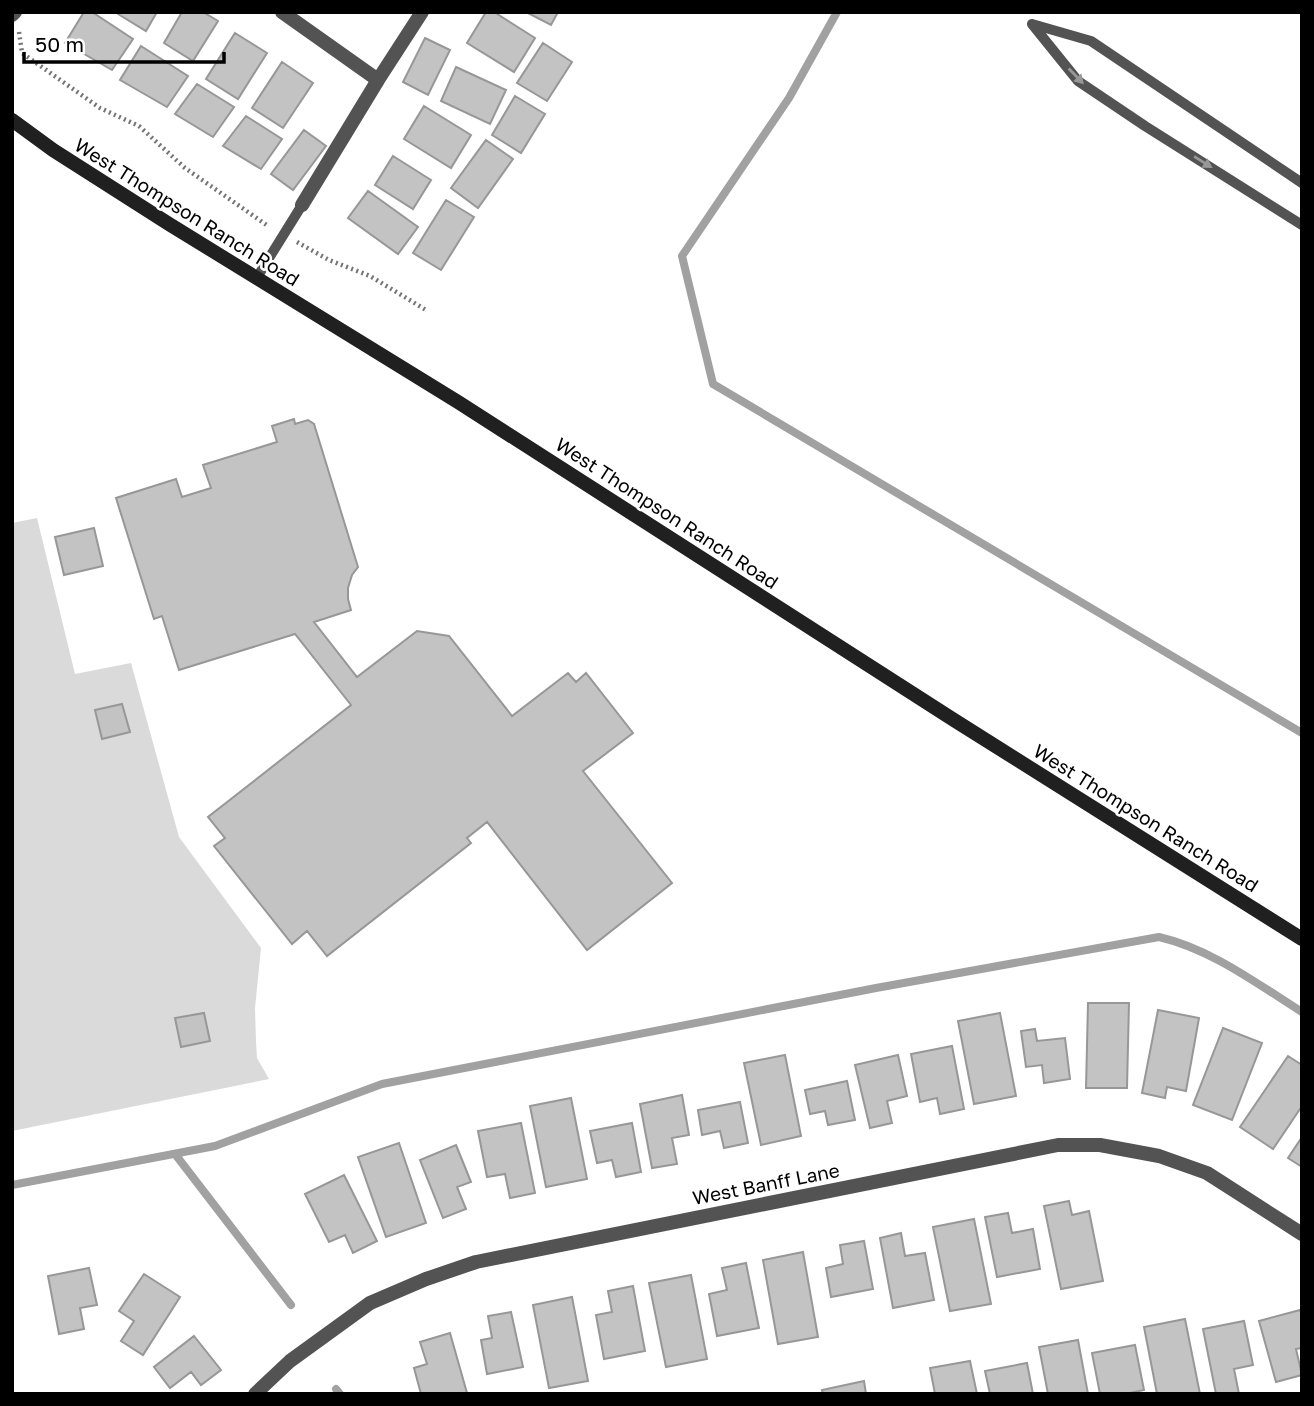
<svg xmlns="http://www.w3.org/2000/svg" width="1314" height="1406" viewBox="0 0 1314 1406" font-family="'Golos Text',sans-serif">
<style>
.green{fill:#dadada}
.lines{fill:none;stroke-linecap:round;stroke-linejoin:round}
.stream{stroke:#a1a1a1;stroke-width:8}
.building{fill:#c3c3c3;stroke:#979797;stroke-width:2}
.path{stroke:#757575;stroke-width:4.5;stroke-dasharray:2 3.5;stroke-linecap:butt}
.lane{stroke:#535353;stroke-width:10}
.street{stroke:#535353;stroke-width:14}
.secondary{stroke:#202020;stroke-width:14}
.oneway{fill:#989898}
.labels{text-anchor:middle;stroke-width:5;stroke-linejoin:round;paint-order:stroke}
.street-label{font-size:19px;fill:#000;stroke:#fff}
</style>
<rect width="100%" height="100%" fill="#fff"/>
<path class="green" d="M37 518 75 674 131 663 179 837 261 948 255 1008 256 1042 257 1058 269 1079 12 1131V523Z"/>
<g class="lines">
<path class="stream" d="M837 12 789 98 682 256 713 384 1302 733
M175 1154 291 1305
M12 1185 215 1146 382 1084 876 988 1159 937C1211 949 1256 983 1302 1012
M336 1389 340 1394"/>
</g>
<path class="building" d="M84 12H92L133 39 112 70 65 43Z
M118 12H157L146 31 118 14Z
M182 12H203L218 21 193 61 164 43Z
M486 12H494L535 38 514 72 467 43Z
M526 12H558L551 25Z
M235 33 267 53 238 99 206 79Z
M425 38 450 50 428 95 403 82Z
M543 43 572 62 547 101 517 83Z
M141 46 188 76 167 107 120 80Z
M282 62 313 83 283 128 252 108Z
M456 67 506 90 490 124 441 101Z
M197 84 234 107 213 137 175 114Z
M515 96 545 114 521 153 492 135Z
M424 106 471 135 451 168 404 139Z
M246 116 282 139 261 169 223 146Z
M304 130 326 146 293 190 271 174Z
M486 140 513 159 478 208 451 188Z
M393 156 431 180 413 209 375 185Z
M368 191 418 227 398 254 348 218Z
M446 200 474 217 441 270 413 253Z
M294 419 295 424 308 420 314 424 358 567 352 575 348 588V599L351 610 314 622 357 677 417 631 449 636 512 716 568 673 576 682 586 673 633 733 583 771 672 883 587 950 487 822 467 838 471 843 327 956 307 931 292 944 214 846 225 838 208 817 351 705 295 634 179 670 162 616 154 619 116 498 176 479 182 497 211 488 203 465 277 442 272 426Z
M94 528 103 566 64 575 55 537Z
M122 704 130 732 102 739 95 710Z
M1088 1003H1129L1127 1088H1086Z
M1158 1010 1199 1018 1186 1091 1167 1087 1165 1098 1142 1093Z
M204 1013 210 1041 181 1047 175 1018Z
M1000 1013 1016 1096 974 1104 958 1021Z
M1223 1028 1262 1043 1232 1120 1193 1105Z
M1035 1029 1037 1041 1065 1038 1070 1079 1044 1083 1042 1065 1026 1067 1021 1031Z
M952 1046 964 1109 940 1114 937 1098 920 1102 911 1054Z
M785 1055 801 1136 761 1145 744 1063Z
M898 1055 907 1096 887 1101 892 1123 870 1128 855 1065Z
M1288 1056 1302 1065V1106L1273 1149 1240 1127Z
M847 1081 855 1120 828 1125 825 1111 810 1114 805 1090Z
M682 1095 689 1135 672 1138 677 1164 652 1168 640 1104Z
M571 1098 587 1179 546 1187 530 1106Z
M740 1102 748 1143 724 1148 720 1131 702 1135 698 1110Z
M521 1123 535 1193 510 1198 505 1174 487 1177 478 1131Z
M632 1123 641 1172 616 1177 612 1160 597 1163 590 1131Z
M1302 1137V1167L1288 1158Z
M399 1143 426 1223 386 1237 358 1157Z
M456 1145 471 1182 457 1187 466 1209 443 1218 420 1160Z
M344 1175 377 1241 353 1253 345 1235 329 1242 305 1194Z
M1069 1201 1072 1215 1089 1211 1103 1281 1061 1289 1044 1206Z
M1008 1213 1012 1233 1033 1229 1040 1269 997 1277 985 1217Z
M974 1219 991 1304 950 1311 933 1227Z
M901 1233 905 1256 925 1253 934 1300 893 1308 880 1238Z
M864 1241 873 1289 831 1297 826 1268 843 1264 840 1245Z
M803 1252 818 1337 778 1344 763 1260Z
M746 1263 759 1328 717 1336 709 1294 727 1290 722 1268Z
M89 1268 97 1305 80 1308 84 1329 59 1334 48 1276Z
M144 1274 180 1297 143 1355 121 1341 134 1321 119 1311Z
M691 1275 707 1359 666 1367 649 1283Z
M633 1286 645 1351 604 1359 596 1315 612 1312 608 1291Z
M572 1297 588 1381 549 1388 533 1305Z
M1300 1310 1302 1315V1348L1296 1349 1302 1375 1276 1382 1259 1321Z
M511 1312 523 1367 487 1374 481 1340 492 1338 488 1316Z
M1185 1319 1200 1394H1157L1144 1327Z
M1244 1321 1253 1365 1234 1369 1239 1394H1216L1203 1329Z
M450 1333 467 1393 421 1394 414 1368 427 1364 420 1342Z
M194 1336 221 1370 201 1385 191 1372 170 1388 154 1367Z
M1078 1340 1088 1394H1048L1039 1347Z
M1135 1345 1144 1390 1125 1394H1100L1092 1353Z
M970 1361 977 1394H935L930 1368Z
M1027 1363 1033 1394H990L985 1371Z
M864 1381 866 1394H823L822 1390Z"/>
<g class="lines">
<path class="path" d="M19 32 22 53 100 108 139 126 185 168 268 226
M297 242 329 260 370 276 426 310"/>
<path class="lane" d="M1032 24 1078 81 1145 126 1302 225
M1032 24 1091 41 1302 183
M256 279 302 205"/>
<path class="street" d="M282 12 378 80
M12 15 15 12
M302 205 378 80 422 12
M255 1394 290 1361 370 1303 426 1279 476 1262 1058 1145H1100L1159 1156 1207 1173 1302 1234"/>
<path class="secondary" d="M12 120 53 150 169 224 458 402 954 720 1302 939"/>
</g>
<defs><path id="oneway-solid" d="M-6-.8H1V-3.2L6.5 0L1 3.2V.8H-6Z" transform="scale(1.75)"/></defs>
<g class="oneway">
<use href="#oneway-solid" transform="translate(1076 76) rotate(46)"/>
<use href="#oneway-solid" transform="translate(1203 162) rotate(32)"/>
</g>
<g class="labels">
<g class="street-label">
<text transform="translate(187 212) rotate(32)" y="7">West Thompson Ranch Road</text>
<text transform="translate(667 513) rotate(33)" y="7">West Thompson Ranch Road</text>
<text transform="translate(1146 818) rotate(32)" y="7">West Thompson Ranch Road</text>
<text transform="translate(766 1184) rotate(-11)" y="7">West Banff Lane</text>
</g>
</g>
<rect width="1314" height="1406" fill="none" stroke="#000000" stroke-width="28"/>
<path d="M24 52v10h200v-10" fill="none" stroke="#000000" stroke-width="3.5"/>
<text x="35" y="52" font-size="21" fill="#000000" stroke="#ffffff" stroke-width="5" paint-order="stroke">50 m</text>
</svg>
